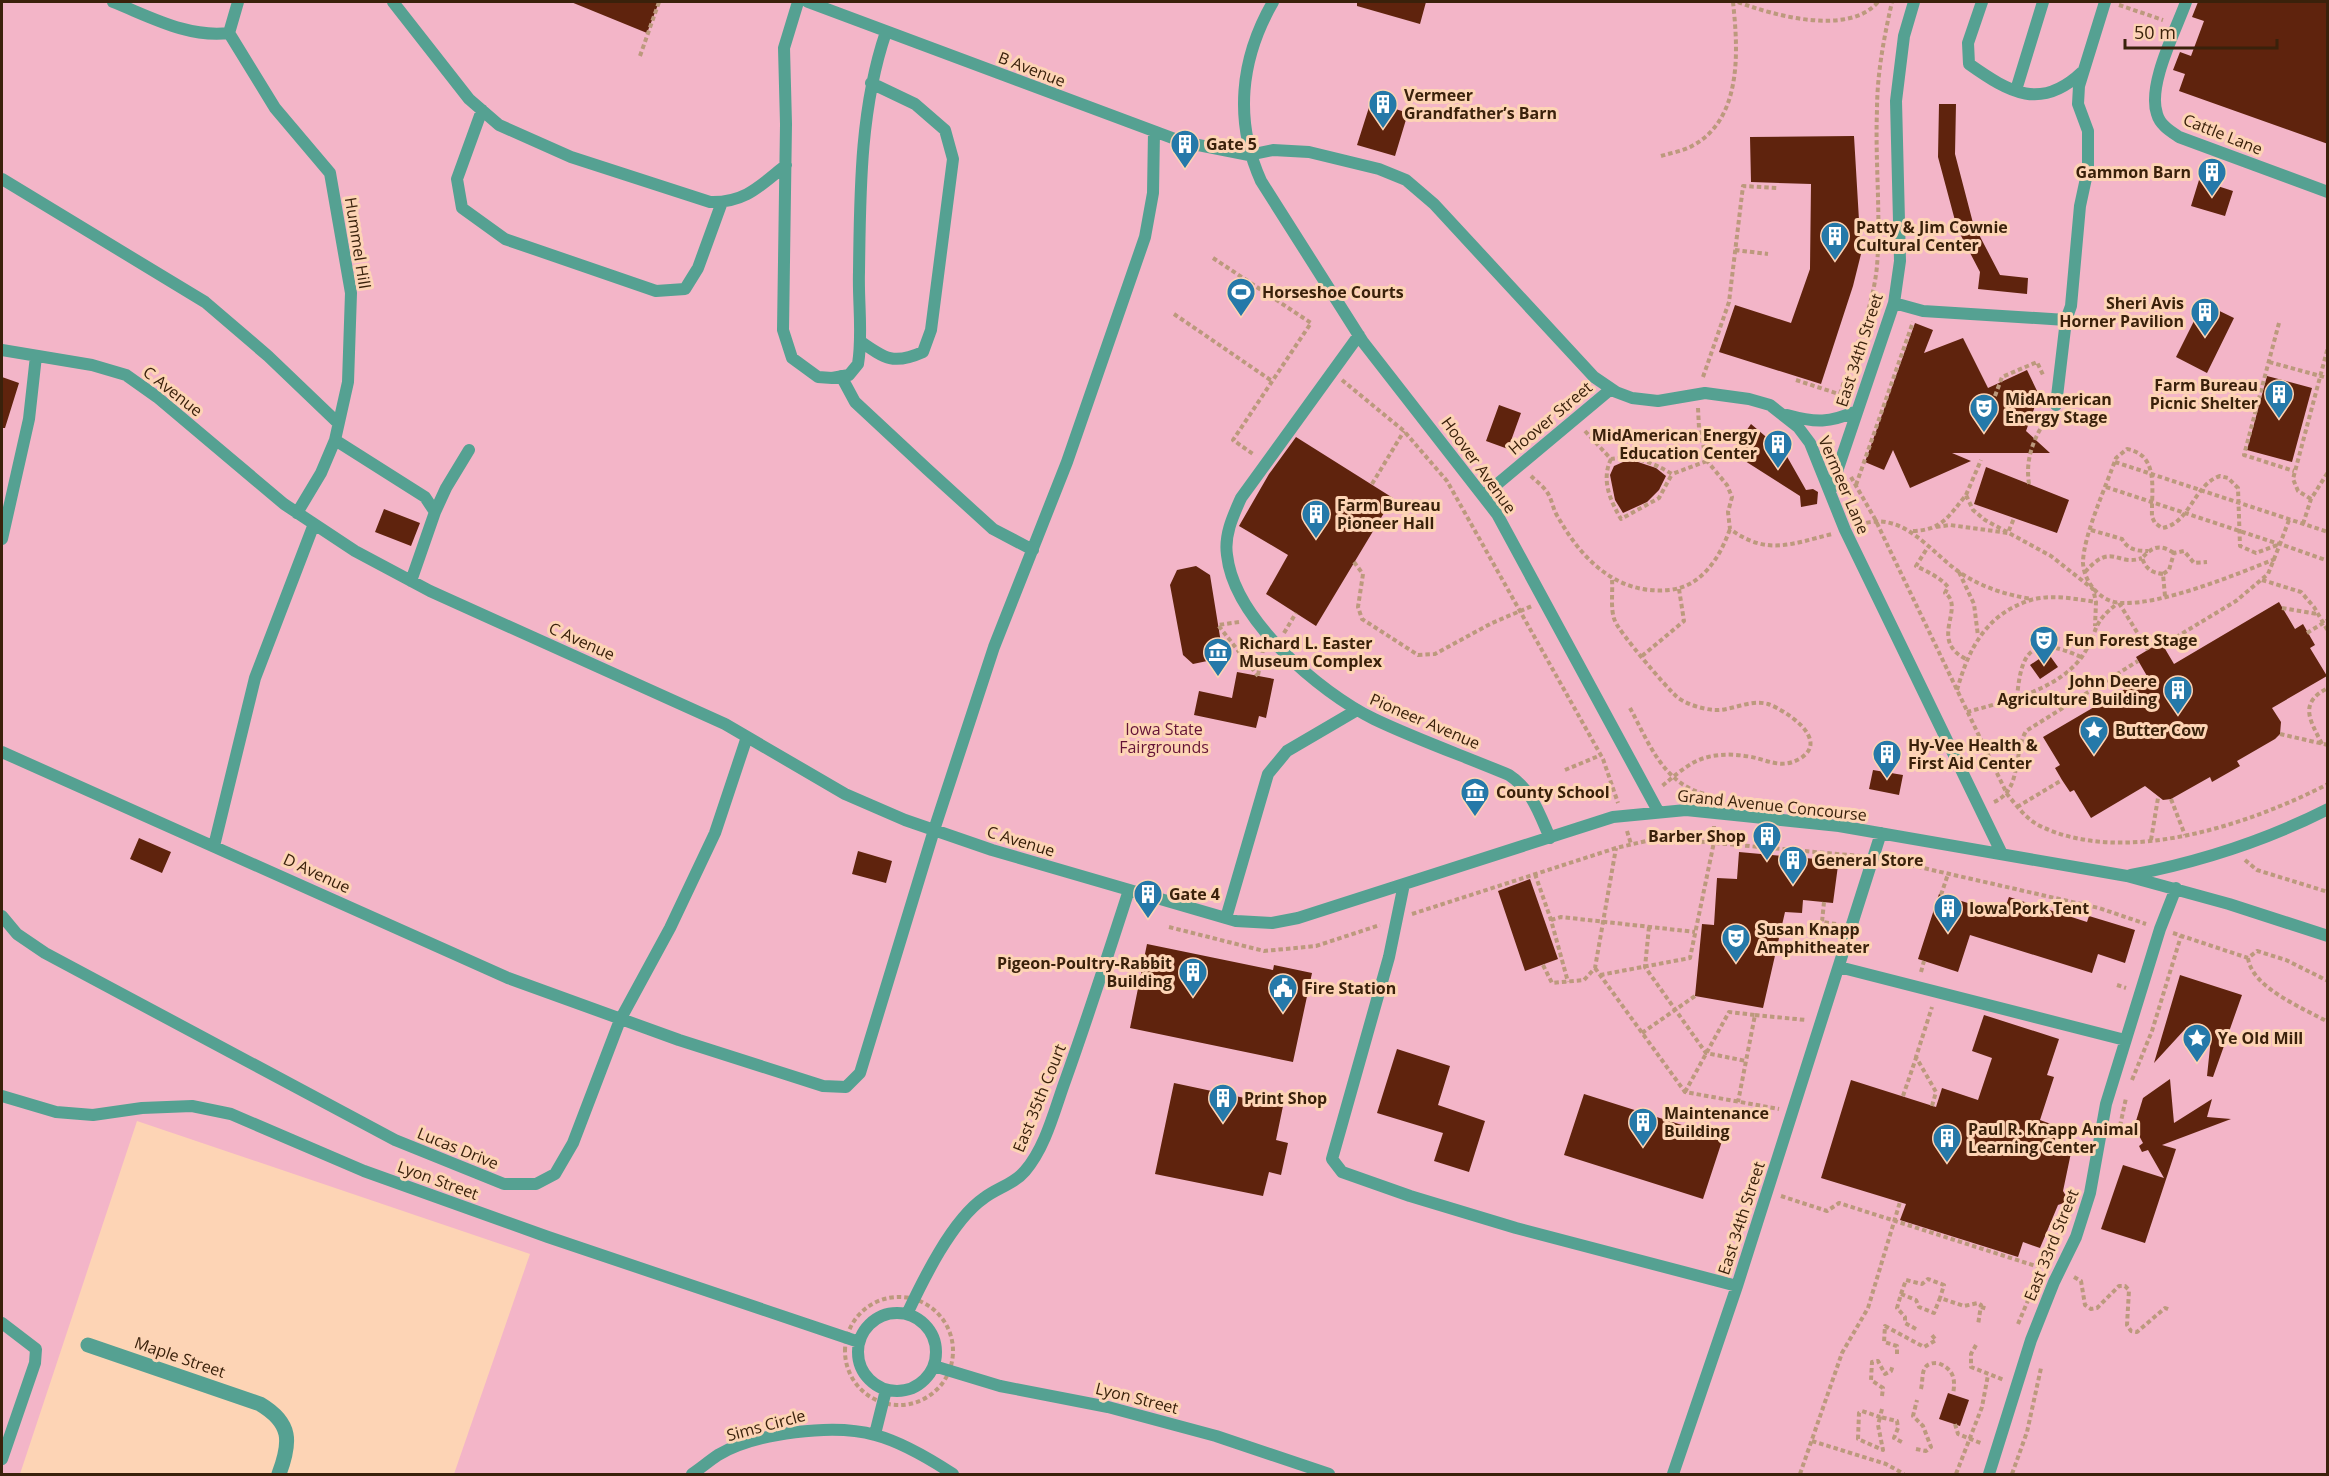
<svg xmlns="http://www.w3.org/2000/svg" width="2329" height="1476" viewBox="0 0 2329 1476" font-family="'Open Sans',sans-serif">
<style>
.green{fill:#f3b5c8}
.building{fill:#5f230d}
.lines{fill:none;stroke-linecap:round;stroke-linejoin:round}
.path{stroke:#bc997d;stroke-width:4;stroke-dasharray:4.5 3;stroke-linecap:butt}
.lane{stroke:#55a192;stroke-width:12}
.street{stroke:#55a192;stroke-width:15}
.labels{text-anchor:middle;stroke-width:6;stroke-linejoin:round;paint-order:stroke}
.street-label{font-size:16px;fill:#3a210b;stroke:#fdd4b5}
.poi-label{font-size:16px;font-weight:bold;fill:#3a210b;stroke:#fdd4b5;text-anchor:start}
.park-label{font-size:16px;fill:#641337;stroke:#fdd4b5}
</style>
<rect width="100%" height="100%" fill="#fdd4b5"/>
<path class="green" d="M2 2H2327V1474H454L530 1254 137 1121 20 1474H2Z"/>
<path class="building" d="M571 2H659L647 33Z
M1357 2H1426L1420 24 1357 6Z
M2198 2H2328V144L2179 91 2185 74 2173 70 2180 52 2191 56 2204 21 2192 17Z
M1371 101 1408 113 1395 156 1357 145Z
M1939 104H1956L1955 154 1973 223 2000 275 2028 278 2027 294 1978 289 1980 272 1957 228 1938 157Z
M1854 136 1861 254 1853 286 1821 384 1719 352 1735 305 1791 323 1810 269 1811 184 1751 182 1750 137Z
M2199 180 2233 191 2225 216 2191 206Z
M2203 303 2234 318 2207 373 2176 357Z
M1915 323 1933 330 1924 353 1963 338 1988 388 2027 370 2039 395 2026 431 2050 453H1952L1971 461 1910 488 1893 450 1884 470 1865 462Z
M2267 376 2312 388 2292 462 2247 450Z
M2 377 19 383 5 428H2Z
M1499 405 1521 413 1508 449 1486 441Z
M1751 424 1785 453 1806 490 1813 489 1818 492 1817 504 1801 507 1800 496 1734 454 1737 448 1735 447Z
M1296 437 1393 498 1316 626 1266 594 1288 555 1239 526 1269 474Z
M1635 461 1656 468 1666 476 1659 490 1647 502 1623 513 1615 500 1610 475 1614 466 1623 462Z
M1986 467 2069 500 2057 533 1974 504Z
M384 509 420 523 411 546 375 532Z
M1196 566 1210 575 1222 649 1212 660 1193 664 1183 655 1170 585 1177 570Z
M2279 602 2295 629 2303 624 2315 645 2310 648 2327 676 2272 708 2281 722 2280 734 2275 739 2237 761 2240 766 2212 782 2210 777 2171 799 2163 800 2145 786 2091 818 2074 790 2070 792 2062 780 2055 768 2060 765 2043 737 2147 676 2136 657 2161 642 2174 664Z
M2048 653 2058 667 2040 679 2030 665Z
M1237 672 1274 679 1266 718 1259 716 1256 728 1194 715 1199 691 1232 698Z
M1873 770 1903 775 1899 795 1869 789Z
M139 838 171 852 162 873 130 859Z
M858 851 892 861 886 883 852 874Z
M1739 852 1816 859V855L1839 858 1833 903 1803 900 1802 913 1785 912 1763 1008 1695 996 1702 924 1714 925 1717 878 1737 879Z
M1530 879 1558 959 1525 971 1498 891Z
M1939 894 2003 914 2009 897 2087 922 2089 916 2135 930 2125 963 2098 954 2092 973 1970 935 1958 972 1918 959Z
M1147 944 1273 970 1274 965 1312 973 1293 1062 1130 1028Z
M2180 975 2242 995 2213 1077 2207 1076 2211 1038 2204 1026 2187 1027 2154 1063Z
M1984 1015 2059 1039 2047 1075 2054 1077 2040 1120 2059 1127 2054 1142 2072 1148 2063 1191 2069 1201 2058 1205 2040 1248 2023 1242 2018 1257 1900 1220 1906 1204 1821 1178 1851 1080 1936 1107 1942 1088 1978 1100 1992 1058 1972 1051Z
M1397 1049 1450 1066 1438 1105 1485 1121 1469 1172 1434 1161 1443 1133 1377 1113Z
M2170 1079 2174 1123 2212 1099 2207 1117 2231 1119 2162 1145 2176 1149 2145 1243 2101 1229 2123 1165 2164 1178 2148 1150 2142 1152 2139 1146 2143 1143 2136 1130V1121L2143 1098Z
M1174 1083 1283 1106 1276 1140 1288 1143 1281 1175 1269 1172 1263 1196 1155 1174Z
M1584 1094 1723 1138 1703 1199 1564 1155Z
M1948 1393 1969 1400 1960 1426 1939 1419Z"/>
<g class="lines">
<path class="path" d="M1738 2C1775 16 1849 36 1878 2
M2119 5 2163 20
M640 56 659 2
M1661 156C1671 153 1683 151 1692 146 1743 119 1738 49 1733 2
M1735 250 1768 254
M1213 258 1311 323 1233 440 1253 454
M1174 314 1272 381
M2279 323 2244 455 2294 471
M2269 362 2328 378
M1703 377 1729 302 1743 186 1777 188
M1342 380 1404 431 1447 481 1603 759 1618 803
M1796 380 1848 397
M1840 394C1853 353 1873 309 1877 266 1881 214 1875 162 1877 110 1877 74 1884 37 1892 2
M1995 396 2002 377 2037 362 2044 377
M1698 408 1699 428 1707 461 1727 485 1732 497 1728 512 1730 529C1767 556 1791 544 1832 534
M1585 431 1611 459C1634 455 1652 462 1672 474L1707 461
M1611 459C1601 480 1610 500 1621 519L1659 498 1672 474
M2115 462 2328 532
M1531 476C1536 481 1543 486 1547 492 1552 499 1553 510 1558 517 1582 560 1617 595 1669 590 1702 587 1720 557 1730 529
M1851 477 1875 519 2007 794C2017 806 2026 819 2040 826 2125 867 2250 824 2328 784
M1372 484 1404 431
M2029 484C2025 458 2034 437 2049 415
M1856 485 1913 322
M2106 487 2279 544
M1966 495 1981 460
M2311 499 2298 491 2293 479 2328 347
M2289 520 2280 544 2328 561
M2303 524 2311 499 2328 472
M1859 525C1904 509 1929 552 1962 574 1984 588 2007 595 2032 599
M1936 527 1950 525 2008 533 2014 518
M2091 530 2122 539C2128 550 2137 551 2148 551
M1913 531C1942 530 1949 516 1966 495L1973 510 1985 520 2051 556 2093 589 2096 602 2095 626
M1926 550 1916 566C1928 572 1941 578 1948 587L1945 593C1966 608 1928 640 1966 659
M2275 559C2235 575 2162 605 2121 603 2100 602 2084 582 2083 563 2083 536 2107 484 2116 458L2127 449C2160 455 2151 491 2152 517L2155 523 2162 528C2190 524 2194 484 2220 476L2228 478 2238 488 2240 546 2256 553 2280 544
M1354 562 1363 574 1358 607 1362 619 1418 655 1435 654 1492 623 1532 606
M1959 572 1974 604 1978 636
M2085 572C2112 541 2117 567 2142 558
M2163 574C2152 573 2146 569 2142 558 2153 546 2160 544 2174 553
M1612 580C1613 592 1610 610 1615 621 1619 632 1666 687 1676 696 1685 704 1702 709 1714 710 1732 711 1749 699 1768 704 1785 710 1830 739 1801 758 1780 771 1766 758 1745 756 1733 754 1720 754 1708 757 1690 761 1676 775 1662 786
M2262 580 2301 592 2314 607 2328 631
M2165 596 2163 574 2169 570 2174 553 2184 551 2194 563 2207 562
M2119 603 2148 650
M2282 608 2317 614
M1239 622 1218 625 1258 676
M1284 633 1296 613
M2307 633 2328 620
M2163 645 2236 601 2268 574 2280 544
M1642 656 1684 621 1679 589
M1258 675 1263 650
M1957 690C1969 648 1986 614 2031 600 2051 594 2076 599 2096 602
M2017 698C2021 649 2033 635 2081 657
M1630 708C1648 741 1663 784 1705 794
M1967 712C2006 701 2062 690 2085 652 2099 628 2092 623 2118 603
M2280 734 2328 745
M2322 744C2310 720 2298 703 2328 688
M1565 770 1601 755
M2171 799 2185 835
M1994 802C2022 790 2013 754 2026 731L2138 661
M2017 807 2062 780
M1627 831 1631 844
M2151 840 2158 798
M1888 860 2099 908 2146 924
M2245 860 2257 870 2328 892
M1535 874 1551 920 1568 982
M1941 895 1948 874
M1824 902 1822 922 1836 924
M1412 914 1616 848 1659 838 1860 856
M1551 920 1561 917 1695 932
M1169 927 1264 951 1316 946 1380 925
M1649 927 1645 967 1706 1053 1746 1061
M2173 933 2248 958 2257 951 2286 960 2328 981
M2248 958C2252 988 2303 1008 2328 1022
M1543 965 1552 983 1584 980 1595 968 1616 848
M1595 968 1685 1092 1779 1109
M1921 972 1924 961
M1600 975 1690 958 1714 842V826
M2117 985 2126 988
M1755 1015 1806 1020
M1642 1033 1695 996
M2132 1080 2152 1031 2181 936
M1685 1092 1729 1012 1755 1015 1738 1102
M1903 1096 1916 1058
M1932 1106 1936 1092 1916 1057 1932 1007
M2120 1126 2126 1098
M1781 1196 1827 1211 1839 1203 2042 1268
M2074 1277 2081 1281 2085 1305 2091 1309 2097 1308 2119 1286H2125L2129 1290 2127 1325 2131 1331 2137 1332 2165 1308 2170 1310
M1901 1294 1906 1280 1922 1284 1928 1279 1944 1285 1940 1298
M845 1351a54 54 0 1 1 108 0a54 54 0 1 1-108 0Z
M1981 1307 1988 1309
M2018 1324 2029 1298
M1916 1329 1905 1323V1317L1897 1308 1901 1294 1916 1300 1919 1307 1934 1313 1940 1298 1964 1306 1978 1303 1981 1305 1978 1325
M1976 1345 1971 1354V1367L2004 1380
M1897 1354V1346L1884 1342 1885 1326 1924 1347 1936 1340 1930 1333
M1921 1389C1924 1377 1919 1362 1938 1363 1953 1369 1956 1378 1953 1394
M1882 1396 1883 1388 1871 1380 1872 1362 1878 1361 1885 1374 1891 1371 1893 1365
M1882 1409 1880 1417 1862 1411 1859 1413 1858 1439 1883 1450 1878 1425 1880 1417 1897 1421 1898 1428 1894 1438 1904 1443
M1955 1424 1958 1434 1983 1444
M1812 1441 1886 1464 1904 1474
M1916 1449 1926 1451 1931 1447 1923 1426 1913 1416 1917 1400
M1800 1474 1842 1353 1868 1308 1900 1202
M1956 1474 1982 1407 1988 1375
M2012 1474 2027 1432 2041 1368"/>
<path class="lane" d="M113 2C151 17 188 38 229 33
M238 2 229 33 275 108 330 173 351 293 348 382 335 440 321 473 297 513
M393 2 469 99 499 125 571 157 710 202C745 203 760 186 786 165
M798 2 784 48 786 124 783 330 792 358 818 377 832 378 849 375 858 364C863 334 858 303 859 272 860 192 860 108 886 32
M808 2 1183 142 1249 155 1273 150 1309 152 1379 169 1406 180 1434 204 1594 377 1616 392 1632 398 1658 401 1705 393 1749 399 1770 405 1798 427 1810 443 1845 530 2002 854
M1273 2C1240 59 1234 121 1261 181L1363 342 1497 514 1658 811
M1982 2 1968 43 1969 64C2010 93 2041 111 2082 72
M2186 2C2176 30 2147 85 2157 114 2160 125 2170 131 2179 137L2328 192
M2016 90 2043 2
M482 110 457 179 462 208 505 239 656 291 685 289 698 268 722 202
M2 179 205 302 268 356 338 423
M1894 303 1923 311 2066 320 2071 306 2080 206 2088 169V131L2078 104 2079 86 2105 2
M1359 335 1241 498C1233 516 1224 535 1227 555 1234 619 1319 692 1374 719 1418 740 1464 756 1509 775 1532 790 1539 813 1550 838
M860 341C885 359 894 365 923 352L931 330 953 159 945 130 915 104 871 83
M2 350 92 365 126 375 157 397 284 504 355 551 430 591 725 724 845 794 905 820 992 850 1236 921 1272 923 1298 918 1613 817 1686 810 1839 826 2127 876 2229 904 2328 936
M841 376 855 402 927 469 993 529 1033 550
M2056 405 2066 320
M1787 415C1816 423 1829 423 1857 411
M335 440 425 497 435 512 411 581
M1830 492 1894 303 1900 261 1896 101 1904 36 1914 2
M1483 496 1611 389
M435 512 446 488 469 450
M2 539 29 419 36 356
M2 752 508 978 679 1040 823 1086 846 1087 860 1073 934 830 994 647 1067 462 1145 237 1153 193 1154 132
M214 846 255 678 314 524
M2131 875C2199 862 2265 841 2328 809
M1404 884 1389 957 1332 1159 1342 1172 1410 1196 1516 1228 1737 1286
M2 916 17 934 45 953 395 1140 504 1184H536L555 1174 573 1143 620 1020 670 928 715 833 747 737
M1226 918 1268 774 1287 751 1357 710
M1839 967 2125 1040
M2 1096 56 1112 93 1115 142 1108 192 1106 231 1114 364 1171 548 1237 859 1342
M858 1352a39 39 0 1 1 78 0a39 39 0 1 1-78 0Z
M907 1314C923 1280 952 1220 984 1198 997 1188 1014 1184 1025 1171 1045 1148 1054 1112 1064 1084 1087 1020 1108 955 1129 890
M2 1323 36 1349 35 1363 2 1459
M934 1366 1000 1386 1108 1407 1216 1436 1329 1474
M875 1434 886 1390
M692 1474C701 1468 709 1461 718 1455 755 1433 834 1423 875 1435 902 1442 930 1459 953 1474
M1673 1474 1737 1286 1881 833
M1989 1474 2031 1340 2054 1282 2076 1237 2090 1193 2106 1104 2160 929 2176 888"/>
<path class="street" d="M88 1345 260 1404C292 1423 291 1442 279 1474"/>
</g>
<defs>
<g id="building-pin" transform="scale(1.5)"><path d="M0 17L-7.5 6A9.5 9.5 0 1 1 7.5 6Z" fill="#2579a9" stroke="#fdd4b5"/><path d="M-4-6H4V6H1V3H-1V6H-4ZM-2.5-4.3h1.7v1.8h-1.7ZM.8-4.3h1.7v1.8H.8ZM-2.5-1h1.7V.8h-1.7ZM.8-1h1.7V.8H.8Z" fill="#fff"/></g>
<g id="stadium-pin" transform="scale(1.5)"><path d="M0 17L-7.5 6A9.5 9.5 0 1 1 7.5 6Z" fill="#2579a9" stroke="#fdd4b5"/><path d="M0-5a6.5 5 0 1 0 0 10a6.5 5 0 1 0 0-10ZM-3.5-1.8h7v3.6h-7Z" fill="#fff"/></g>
<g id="theatre-pin" transform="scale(1.5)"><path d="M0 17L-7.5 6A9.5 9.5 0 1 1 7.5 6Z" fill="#2579a9" stroke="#fdd4b5"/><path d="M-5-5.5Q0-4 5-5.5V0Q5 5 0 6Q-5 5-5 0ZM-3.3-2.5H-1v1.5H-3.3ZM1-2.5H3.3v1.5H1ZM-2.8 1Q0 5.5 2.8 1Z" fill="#fff"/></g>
<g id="museum-pin" transform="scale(1.5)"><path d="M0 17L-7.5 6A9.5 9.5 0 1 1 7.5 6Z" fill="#2579a9" stroke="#fdd4b5"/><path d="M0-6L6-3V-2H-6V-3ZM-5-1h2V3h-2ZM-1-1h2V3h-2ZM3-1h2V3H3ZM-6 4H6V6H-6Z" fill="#fff"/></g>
<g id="sight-pin" transform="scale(1.5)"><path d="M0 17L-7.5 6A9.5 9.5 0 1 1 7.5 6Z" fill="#2579a9" stroke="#fdd4b5"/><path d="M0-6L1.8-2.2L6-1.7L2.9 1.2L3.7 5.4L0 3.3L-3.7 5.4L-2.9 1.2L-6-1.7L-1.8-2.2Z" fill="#fff"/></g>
<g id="civic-pin" transform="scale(1.5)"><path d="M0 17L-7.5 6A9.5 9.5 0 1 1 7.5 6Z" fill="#2579a9" stroke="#fdd4b5"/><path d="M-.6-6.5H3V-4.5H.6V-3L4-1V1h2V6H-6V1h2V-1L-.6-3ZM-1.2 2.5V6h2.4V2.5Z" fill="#fff"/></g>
</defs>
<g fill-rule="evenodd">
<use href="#building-pin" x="1383" y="104"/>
<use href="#building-pin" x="1185" y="144"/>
<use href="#building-pin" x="2212" y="172"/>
<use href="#building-pin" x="1835" y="236"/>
<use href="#stadium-pin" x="1241" y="292"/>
<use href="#building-pin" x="2205" y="312"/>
<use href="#building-pin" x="2279" y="394"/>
<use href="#theatre-pin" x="1984" y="408"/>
<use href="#building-pin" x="1778" y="444"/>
<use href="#building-pin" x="1316" y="514"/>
<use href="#theatre-pin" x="2044" y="640"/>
<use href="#museum-pin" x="1218" y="652"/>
<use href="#building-pin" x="2178" y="690"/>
<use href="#sight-pin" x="2094" y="730"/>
<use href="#building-pin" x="1887" y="754"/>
<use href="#museum-pin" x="1475" y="792"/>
<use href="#building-pin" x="1767" y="836"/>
<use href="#building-pin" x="1793" y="860"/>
<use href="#building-pin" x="1148" y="894"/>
<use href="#building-pin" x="1948" y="908"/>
<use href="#theatre-pin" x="1736" y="938"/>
<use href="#building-pin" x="1193" y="972"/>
<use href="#civic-pin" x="1283" y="988"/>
<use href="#sight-pin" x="2197" y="1038"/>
<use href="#building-pin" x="1223" y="1098"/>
<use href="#building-pin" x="1643" y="1122"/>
<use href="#building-pin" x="1947" y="1138"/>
</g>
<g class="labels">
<g class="street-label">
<text transform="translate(1032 69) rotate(21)" y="6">B Avenue</text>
<text transform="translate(2223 134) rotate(22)" y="6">Cattle Lane</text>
<text transform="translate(358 243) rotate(81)" y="6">Hummel Hill</text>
<text transform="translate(1859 350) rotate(-72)" y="6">East 34th Street</text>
<text transform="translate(173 391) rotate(38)" y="6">C Avenue</text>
<text transform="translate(1550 418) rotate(-40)" y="6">Hoover Street</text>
<text transform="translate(1479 465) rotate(54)" y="6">Hoover Avenue</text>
<text transform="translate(1844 485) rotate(67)" y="6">Vermeer Lane</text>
<text transform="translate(582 641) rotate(24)" y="6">C Avenue</text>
<text transform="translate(1425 721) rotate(23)" y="6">Pioneer Avenue</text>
<text transform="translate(1772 805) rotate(6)" y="6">Grand Avenue Concourse</text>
<text transform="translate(1021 841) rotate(17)" y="6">C Avenue</text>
<text transform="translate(317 873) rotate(25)" y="6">D Avenue</text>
<text transform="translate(1039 1098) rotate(-68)" y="6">East 35th Court</text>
<text transform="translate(458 1148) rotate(22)" y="6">Lucas Drive</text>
<text transform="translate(438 1180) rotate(20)" y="6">Lyon Street</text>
<text transform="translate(1741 1218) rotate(-72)" y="6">East 34th Street</text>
<text transform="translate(2051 1245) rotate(-68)" y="6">East 33rd Street</text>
<text transform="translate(180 1357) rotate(19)" y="6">Maple Street</text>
<text transform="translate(1137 1398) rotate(14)" y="6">Lyon Street</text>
<text transform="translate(766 1425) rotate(-15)" y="6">Sims Circle</text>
</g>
<g class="poi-label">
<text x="1404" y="101">Vermeer<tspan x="1404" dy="18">Grandfather’s Barn</tspan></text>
<text x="1206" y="150">Gate 5</text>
<text x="2191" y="178" text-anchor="end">Gammon Barn</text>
<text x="1856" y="233">Patty &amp; Jim Cownie<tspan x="1856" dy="18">Cultural Center</tspan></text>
<text x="1262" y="298">Horseshoe Courts</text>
<text x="2184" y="309" text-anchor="end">Sheri Avis<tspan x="2184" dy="18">Horner Pavilion</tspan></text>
<text x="2258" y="391" text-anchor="end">Farm Bureau<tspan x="2258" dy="18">Picnic Shelter</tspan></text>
<text x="2005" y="405">MidAmerican<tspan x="2005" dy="18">Energy Stage</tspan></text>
<text x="1757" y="441" text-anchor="end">MidAmerican Energy<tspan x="1757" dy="18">Education Center</tspan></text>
<text x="1337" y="511">Farm Bureau<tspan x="1337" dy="18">Pioneer Hall</tspan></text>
<text x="2065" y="646">Fun Forest Stage</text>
<text x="1239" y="649">Richard L. Easter<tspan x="1239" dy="18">Museum Complex</tspan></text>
<text x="2157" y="687" text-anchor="end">John Deere<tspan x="2157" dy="18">Agriculture Building</tspan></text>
<text x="2115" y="736">Butter Cow</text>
<text x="1908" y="751">Hy-Vee Health &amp;<tspan x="1908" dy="18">First Aid Center</tspan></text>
<text x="1496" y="798">County School</text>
<text x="1746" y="842" text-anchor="end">Barber Shop</text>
<text x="1814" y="866">General Store</text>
<text x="1169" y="900">Gate 4</text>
<text x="1969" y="914">Iowa Pork Tent</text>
<text x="1757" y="935">Susan Knapp<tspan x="1757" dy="18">Amphitheater</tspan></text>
<text x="1172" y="969" text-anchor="end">Pigeon-Poultry-Rabbit<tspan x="1172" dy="18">Building</tspan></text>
<text x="1304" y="994">Fire Station</text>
<text x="2218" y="1044">Ye Old Mill</text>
<text x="1244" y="1104">Print Shop</text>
<text x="1664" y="1119">Maintenance<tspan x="1664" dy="18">Building</tspan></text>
<text x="1968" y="1135">Paul R. Knapp Animal<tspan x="1968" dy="18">Learning Center</tspan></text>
</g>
<g class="park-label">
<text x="1164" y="735">Iowa State<tspan x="1164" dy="18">Fairgrounds</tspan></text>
</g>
</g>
<rect width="2329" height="1476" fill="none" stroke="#3a210b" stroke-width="6"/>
<path d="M2125 39v9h152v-9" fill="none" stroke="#3a210b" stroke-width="3"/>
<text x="2134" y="39" font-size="18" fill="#3a210b" stroke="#fdd4b5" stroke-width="4.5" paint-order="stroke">50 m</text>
</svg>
